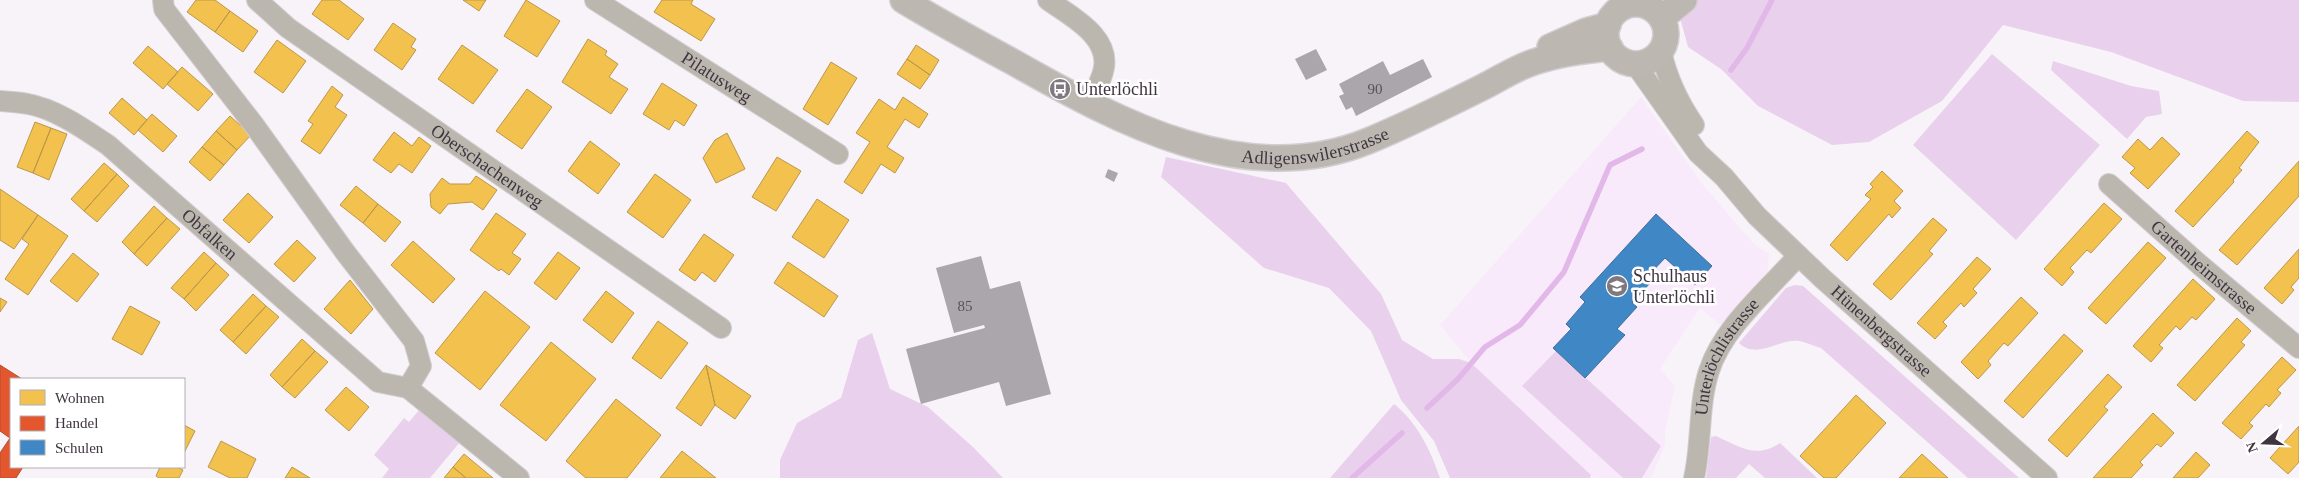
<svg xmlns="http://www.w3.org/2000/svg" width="2299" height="478" viewBox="0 0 2299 478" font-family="'Times New Roman',serif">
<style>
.built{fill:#f9eafb}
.green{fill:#e9d0ec}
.homes{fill:#f2c14e;stroke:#bc974a}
.shops{fill:#e4572e;stroke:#b24d33}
.schools{fill:#3f88c5;stroke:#3f6f9d}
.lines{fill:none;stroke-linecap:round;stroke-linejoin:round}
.stream{stroke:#e2b8e9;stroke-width:5.5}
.building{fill:#aba5ac}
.minor-casing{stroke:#d2ced2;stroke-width:22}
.major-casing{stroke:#d2ced2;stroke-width:28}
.minor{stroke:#bbb7ae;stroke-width:20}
.major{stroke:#bcb7b0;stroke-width:25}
.labels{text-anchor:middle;stroke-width:5;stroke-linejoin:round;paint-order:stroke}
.number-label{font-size:15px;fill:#5a515b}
.street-label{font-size:18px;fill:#3f3540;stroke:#fff}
.poi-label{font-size:18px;fill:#3f3540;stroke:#fff;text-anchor:start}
</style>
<rect width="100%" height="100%" fill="#f8f3f8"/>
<path class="built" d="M1641 97 1702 184 1756 246 1769 254 1768 269 1765 280 1723 327 1700 308 1660 369 1675 386 1665 431V445L1651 478H1594L1471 363 1440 325Z"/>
<path class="green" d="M1696 0H2299V102L2243 101 2111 52 2003 25 1942 101 1869 142 1832 145 1758 106 1721 69 1688 47 1679 14Z
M1992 54 2100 145 2016 240 1913 145Z
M2053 61 2131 86 2159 91 2162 114 2146 117 2127 139 2051 70Z
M1166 157 1286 183 1381 294 1402 340 1433 359H1459L1471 363 1591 475 1590 478H1450L1434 441 1401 400 1371 331 1329 288 1264 268 1161 177Z
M1795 285 1803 286 2019 478H1968L1821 348C1814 346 1806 342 1799 341 1778 339 1757 360 1739 343L1786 288Z
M872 333 890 389 928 407 974 448 1003 478H780V460L797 423 841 398 858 340Z
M1556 351 1661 446 1642 478H1623L1522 386Z
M1394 404C1417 422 1431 451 1440 478H1330Z
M420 409 460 442 430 478H382L389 469 374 455 404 418 409 422Z
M1716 436C1740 447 1756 459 1780 443L1817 478H1765L1749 464 1736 478H1706L1711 437Z"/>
<path class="homes" d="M196 0H215L230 11 215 32 187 12Z
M322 0H339L364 19 348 40 312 14Z
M463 0H486L479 11Z
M526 0 560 21 537 57 504 36Z
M662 0H693L691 4 715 19 701 41 654 12Z
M230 11 258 31 243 52 215 32Z
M393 23 416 39 411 47 416 50 402 70 374 50Z
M588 39 607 51 605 55 618 64 609 77 628 89 611 114 562 82Z
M277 40 306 61 283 93 254 72Z
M462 45 498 70 473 104 438 79Z
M916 45 939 60 930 75 907 59Z
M148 46 178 72 163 89 133 63Z
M907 59 930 75 920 89 897 74Z
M831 62 857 78 828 125 803 109Z
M182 67 213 94 198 111 167 84Z
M662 83 697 105 684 126 675 120 669 130 643 114Z
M332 86 343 95 335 107 347 115 320 154 301 141 313 124 308 121Z
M527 89 552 107 522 149 496 131Z
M903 97 928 114 919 128 905 119 887 147 904 158 895 173 881 164 862 194 844 182 870 142 856 133 879 99 895 110Z
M122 98 147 120 134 135 109 113Z
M152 114 177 136 163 152 138 130Z
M230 116 251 135 237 150 216 131Z
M35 122 51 128 33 173 17 167Z
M51 128 67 134 49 180 33 173Z
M216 131 237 150 224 165 202 147Z
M2247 131 2259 142 2239 168 2242 170 2233 180 2234 182 2193 227 2175 211Z
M394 132 412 146 419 137 431 146 412 173 399 164 391 173 373 160Z
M727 133 745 169 716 183 703 158 715 140Z
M2162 137 2180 154 2148 189 2130 173 2135 168 2122 157 2138 139 2150 150Z
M590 141 620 164 598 194 568 171Z
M202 147 224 165 210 181 189 162Z
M777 157 801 171 776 211 752 197Z
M2299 161V196L2237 265 2219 250Z
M104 163 117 174 84 211 71 199Z
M1882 171 1903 191 1894 201 1901 208 1892 218 1889 214 1847 261 1830 245 1871 199 1865 195 1873 187 1870 184Z
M117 174 129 186 97 222 84 211Z
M655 174 691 200 663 238 627 212Z
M476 176 497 190 483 210 472 202 448 204 440 214 431 207 430 194 442 178 450 184H470Z
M356 186 378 204 363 223 340 205Z
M0 189 38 215 14 249 0 240Z
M248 193 273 217 249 243 223 220Z
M817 199 849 220 824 258 792 237Z
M2104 203 2122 219 2091 253 2087 250 2070 268 2074 272 2062 286 2044 269Z
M378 204 401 222 385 242 363 223Z
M154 206 167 218 134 254 122 242Z
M496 213 526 234 512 253 521 259 509 275 501 269 499 271 470 250Z
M38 215 68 236 28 295 5 279 29 244 22 239Z
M167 218 180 229 147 266 134 254Z
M1933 218 1947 230 1929 251 1933 254 1891 300 1873 284Z
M704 234 734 255 715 282 702 272 695 281 679 270Z
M297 240 316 258 294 282 274 264Z
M413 241 455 279 433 303 391 265Z
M2148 242 2166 258 2106 324 2088 308Z
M2299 249V278L2291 287 2294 290 2282 304 2264 288Z
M204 252 216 263 184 299 171 288Z
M558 252 580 268 556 300 534 283Z
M73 253 99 274 77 302 50 281Z
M1977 257 1991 269 1973 289 1977 293 1964 307 1961 303 1943 322 1947 326 1935 339 1917 323Z
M788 262 838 296 824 317 774 283Z
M216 263 229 275 196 311 184 299Z
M2193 279 2215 299 2196 320 2192 317 2180 330 2176 326 2159 345 2163 348 2151 362 2133 346Z
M350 280 373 309 351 334 324 309Z
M485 291 530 327 480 390 435 353Z
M606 291 634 313 612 343 583 320Z
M253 294 266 306 233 342 220 330Z
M2021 297 2038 313 2008 346 2004 343 1988 361 1991 365 1978 379 1961 362Z
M0 298 7 302 0 312Z
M130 306 160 322 142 355 112 339Z
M266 306 279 317 246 354 233 342Z
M2237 318 2251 331 2241 342 2245 345 2195 401 2177 385Z
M658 321 688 343 661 379 632 358Z
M2064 334 2083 351 2023 418 2004 401Z
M302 339 315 351 282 387 270 375Z
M551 342 596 379 546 441 500 405Z
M315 351 328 362 295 398 282 387Z
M2282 357 2296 370 2277 390 2281 393 2269 407 2266 404 2249 423 2253 426 2241 439 2222 423Z
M706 365 715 405 701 426 676 408Z
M706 365 751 396 735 419 715 405Z
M2108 374 2122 387 2104 407 2108 410 2067 457 2048 440Z
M346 387 369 407 349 431 325 410Z
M1856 395 1886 423 1836 478H1824L1800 456Z
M616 399 661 435 627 478H586L566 461Z
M2153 413 2174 433 2161 447 2157 444 2140 462 2143 465 2131 478H2093Z
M184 425 195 431 184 453Z
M2299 426V462L2288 474 2270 458Z
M221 441 256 459 247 478H230L208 467Z
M682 451 716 478H660Z
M2196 452 2210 465 2198 478H2173Z
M464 454 493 478H466L453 467Z
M1922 454 1948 478H1899Z
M160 467H177L183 470 179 478H159L156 476Z
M292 467 310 478H285Z
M453 467 466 478H444Z"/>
<path class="shops" d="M0 365 22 379H11V467H23L16 478H0V453L10 438 0 431Z"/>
<path class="schools" d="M1656 214 1712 266 1695 285 1665 258 1645 279 1650 283 1632 303 1637 307 1617 329 1625 335 1585 378 1553 348 1571 329 1566 324 1585 302 1580 297Z"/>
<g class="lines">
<path class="stream" d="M1731 70 1747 48 1772 0
M1427 408 1458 379 1485 347 1520 325 1564 272 1610 165 1642 149
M1352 478 1402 433"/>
</g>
<path class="building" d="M1316 49 1327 70 1306 80 1295 59Z
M1423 59 1432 77 1356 116 1352 107 1346 110 1339 96 1344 94 1339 84 1383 61 1390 75Z
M1108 169 1118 173 1114 182 1105 177Z
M981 256 990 289 1020 281 1051 394 1006 406 999 382 921 404 906 349 985 328 984 325 954 333 936 268Z"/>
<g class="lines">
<g class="minor-casing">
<g id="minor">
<path d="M163 0 164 9 254 125 345 252 414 341 421 366 408 388"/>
<path id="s1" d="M257 0 288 28 721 328"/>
<path id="s2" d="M595 0 838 154"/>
<path d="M1048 0C1070 16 1113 37 1103 72 1100 83 1094 93 1089 104"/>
<path d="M1661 51C1667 78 1678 102 1694 125"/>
<path id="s3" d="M1635 64 1698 153 1724 177 1757 216 1823 279 2047 478"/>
<path id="s4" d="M0 101C9 102 19 102 28 104 56 109 84 129 108 145L378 382 408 388 519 478"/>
<path id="s5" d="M2109 184 2200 265 2299 348"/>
<path id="s6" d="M1694 478C1702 443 1698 405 1709 371 1723 327 1768 290 1798 256"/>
</g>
</g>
<g class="major-casing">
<g id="major">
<path id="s7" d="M903 0C939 22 976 42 1013 62 1119 122 1245 191 1368 141 1407 125 1445 106 1483 87 1499 79 1517 67 1534 62 1558 54 1585 50 1610 48"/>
<circle cx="1636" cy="34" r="30"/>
<path d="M1662 18 1684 0"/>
<path d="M1550 47 1586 31 1608 25"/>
</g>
</g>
<use href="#minor" class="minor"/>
<use href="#major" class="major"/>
</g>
<defs>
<g id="bus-disc" transform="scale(1.125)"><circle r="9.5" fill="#807880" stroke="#fff"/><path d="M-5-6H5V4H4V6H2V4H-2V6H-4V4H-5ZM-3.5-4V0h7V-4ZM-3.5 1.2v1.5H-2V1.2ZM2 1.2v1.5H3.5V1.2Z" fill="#fff"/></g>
<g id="school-disc" transform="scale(1.125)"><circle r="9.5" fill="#807880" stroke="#fff"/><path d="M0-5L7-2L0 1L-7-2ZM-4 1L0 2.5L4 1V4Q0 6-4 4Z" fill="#fff"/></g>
</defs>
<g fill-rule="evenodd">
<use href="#bus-disc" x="1060" y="89"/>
<use href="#school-disc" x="1617" y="286"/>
</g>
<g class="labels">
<g class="number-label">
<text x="1375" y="94">90</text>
<text x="965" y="311">85</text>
</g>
<g class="street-label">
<text dy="6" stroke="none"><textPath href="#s2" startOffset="144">Pilatusweg</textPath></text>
<text dy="6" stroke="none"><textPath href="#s7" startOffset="450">Adligenswilerstrasse</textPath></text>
<text dy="6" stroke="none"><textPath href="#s1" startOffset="284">Oberschachenweg</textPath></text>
<text dy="6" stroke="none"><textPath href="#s4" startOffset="254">Obfalken</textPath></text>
<text dy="6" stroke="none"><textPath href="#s5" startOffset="126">Gartenheimstrasse</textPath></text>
<text dy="6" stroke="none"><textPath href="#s3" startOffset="365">Hünenbergstrasse</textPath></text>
<text dy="6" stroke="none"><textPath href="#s6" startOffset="128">Unterlöchlistrasse</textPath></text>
</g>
<g class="poi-label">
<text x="1076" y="95">Unterlöchli</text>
<text x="1633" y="282">Schulhaus<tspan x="1633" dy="21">Unterlöchli</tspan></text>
</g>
</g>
<rect x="10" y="378" width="175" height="90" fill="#ffffff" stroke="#b2aeb3"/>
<rect x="20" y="390" width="25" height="15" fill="#f2c14e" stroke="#b2aeb3"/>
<text x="55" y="403" font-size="15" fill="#3f3540">Wohnen</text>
<rect x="20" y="416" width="25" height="15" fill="#e4572e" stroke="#b2aeb3"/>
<text x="55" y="428" font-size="15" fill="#3f3540">Handel</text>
<rect x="20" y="440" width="25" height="15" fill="#3f88c5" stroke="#b2aeb3"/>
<text x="55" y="453" font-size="15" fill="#3f3540">Schulen</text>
<g transform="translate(2264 443) rotate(251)" stroke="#ffffff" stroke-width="4" paint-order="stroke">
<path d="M0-4L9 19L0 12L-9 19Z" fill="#3f3540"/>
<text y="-8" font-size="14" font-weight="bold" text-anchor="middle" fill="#3f3540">N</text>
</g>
</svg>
